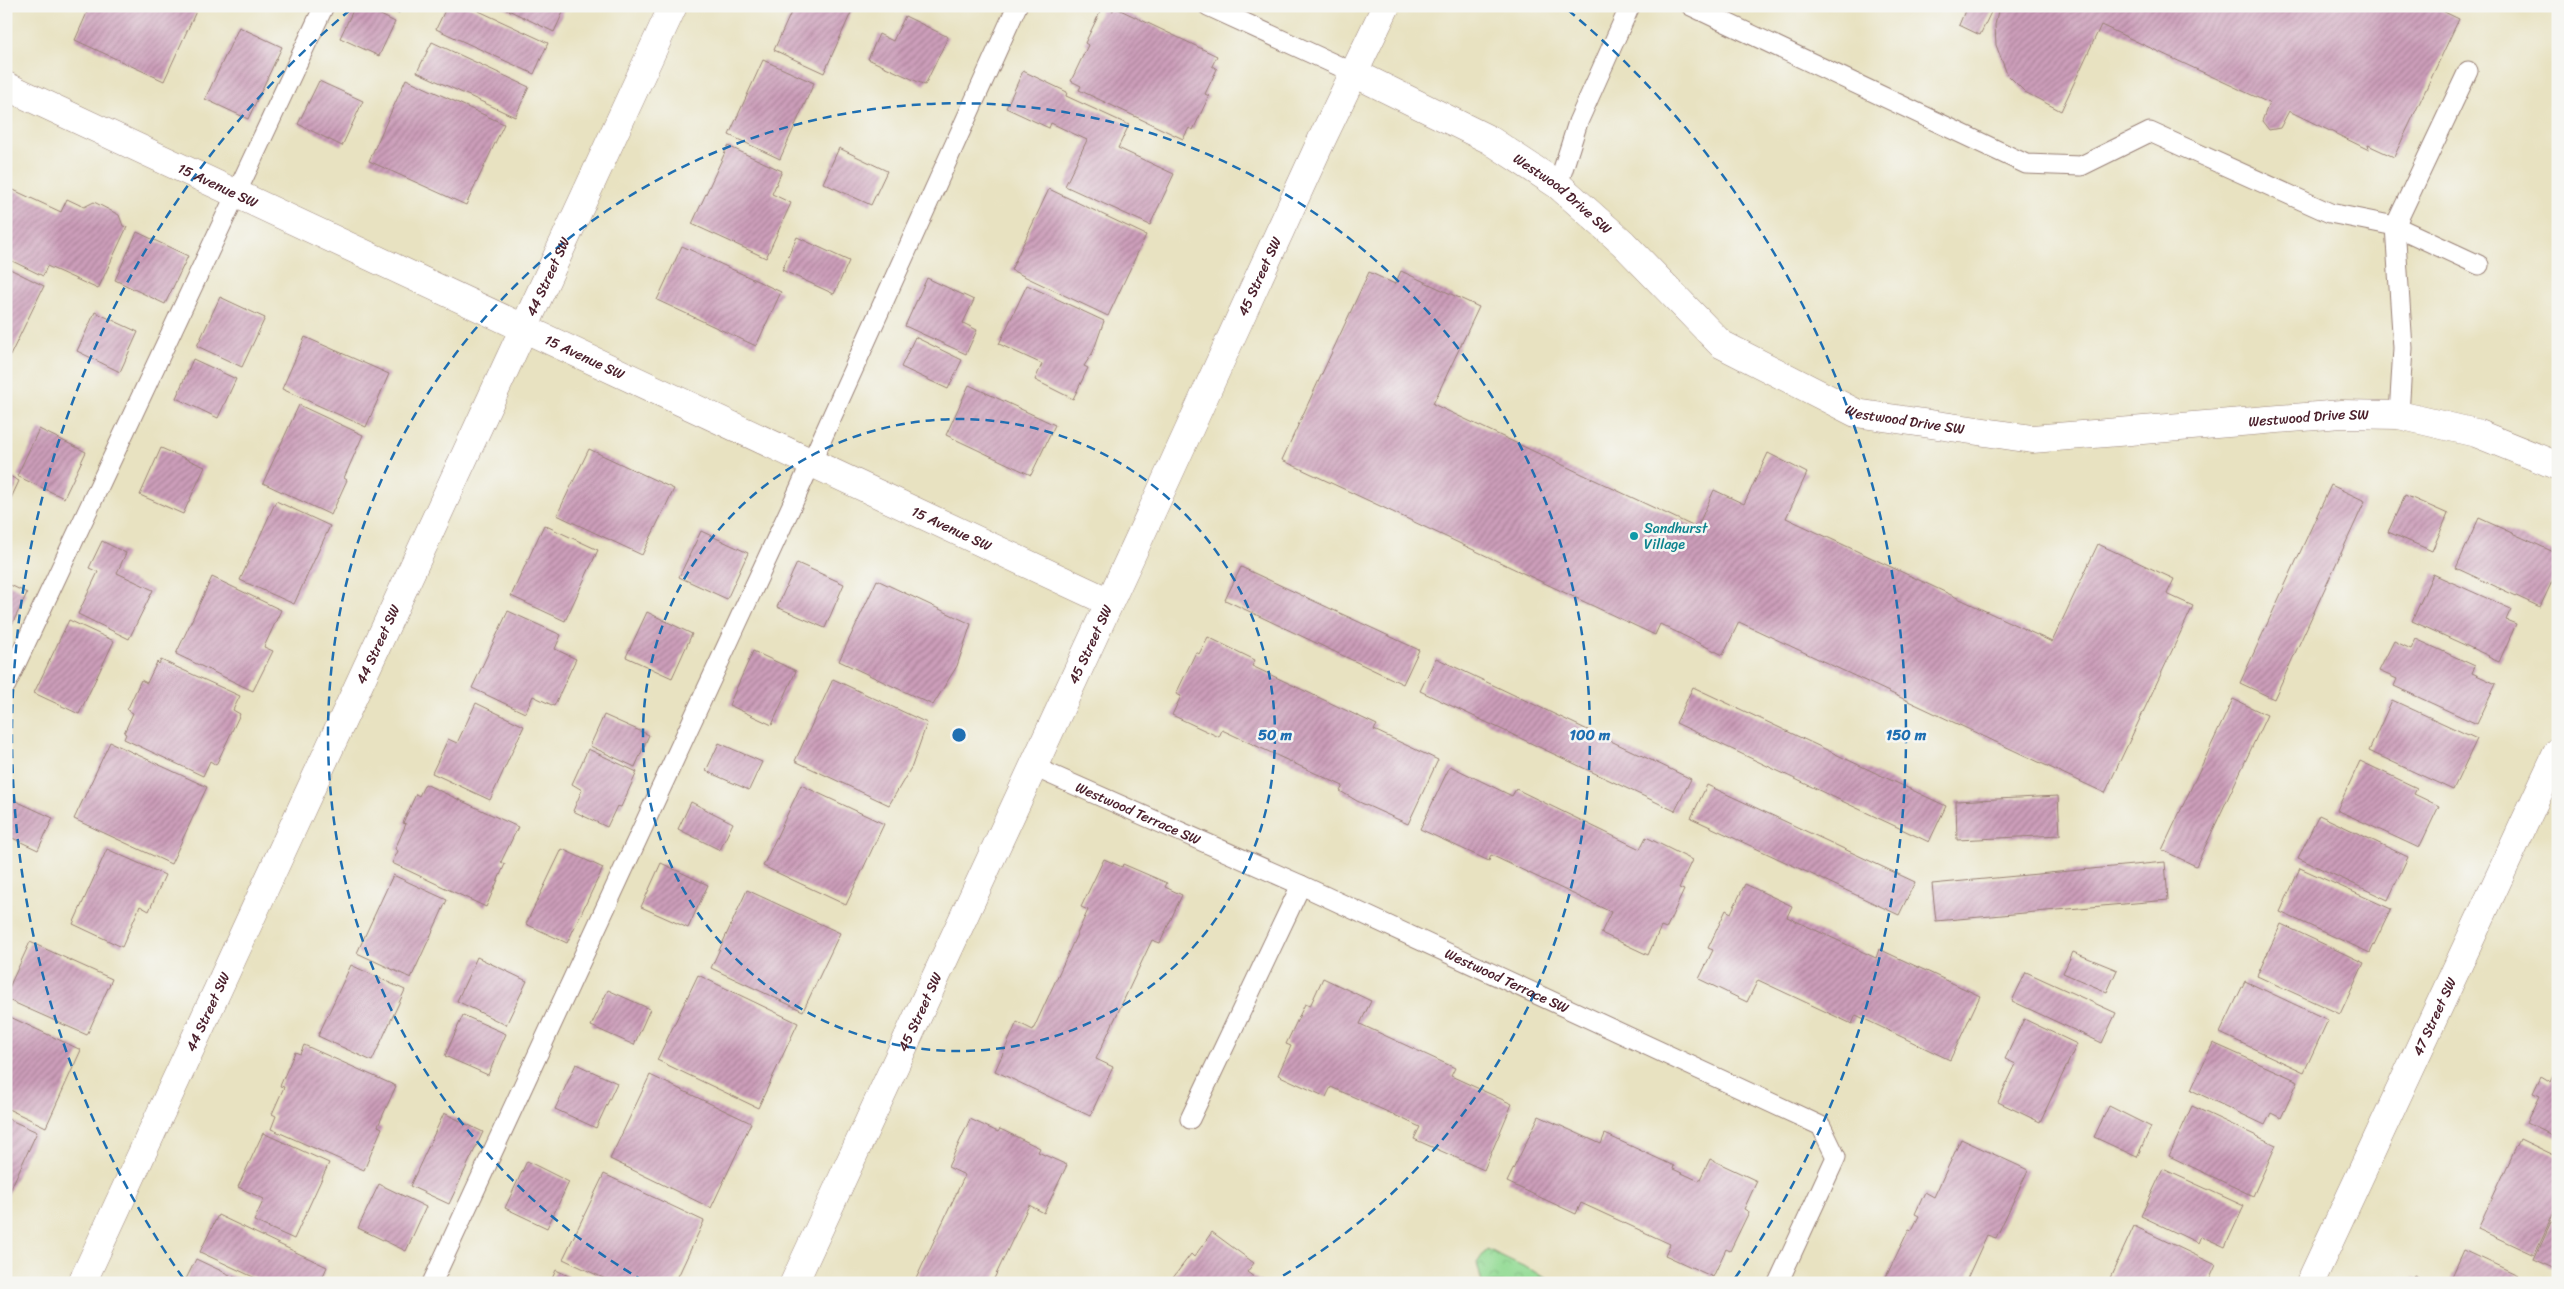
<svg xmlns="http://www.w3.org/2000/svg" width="2564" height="1289" viewBox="0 0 2564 1289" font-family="Sriracha,sans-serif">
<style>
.park{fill:url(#park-crowns);stroke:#6f7d60}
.building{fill:url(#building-hatch)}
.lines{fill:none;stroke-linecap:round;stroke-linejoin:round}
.lane-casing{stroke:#998076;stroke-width:21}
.street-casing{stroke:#998076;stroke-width:29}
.secondary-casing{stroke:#998076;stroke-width:29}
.lane{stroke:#fff;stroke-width:19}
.street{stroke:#fff;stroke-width:28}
.secondary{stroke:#fff;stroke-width:28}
.ring{fill:none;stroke:#1f6fb2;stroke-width:2.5;stroke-dasharray:9 6}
.culture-dot{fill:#0f9aa8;stroke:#f6f6f2;stroke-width:2}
.labels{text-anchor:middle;stroke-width:5;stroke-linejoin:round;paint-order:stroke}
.street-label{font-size:14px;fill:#4a1f2b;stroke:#f6f6f2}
.culture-label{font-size:14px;fill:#0d838f;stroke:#f6f6f2;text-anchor:start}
.centre{fill:#1f6fb2;stroke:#f6f6f2;stroke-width:2.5}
.ring-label{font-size:15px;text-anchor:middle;font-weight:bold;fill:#1f6fb2;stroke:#f6f6f2;stroke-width:5;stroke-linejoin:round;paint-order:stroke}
</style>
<defs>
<pattern id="park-crowns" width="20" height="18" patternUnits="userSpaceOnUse" patternTransform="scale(1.25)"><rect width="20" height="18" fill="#94db95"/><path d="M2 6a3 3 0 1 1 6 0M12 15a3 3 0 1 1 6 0" fill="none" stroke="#81bc81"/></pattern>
<pattern id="building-hatch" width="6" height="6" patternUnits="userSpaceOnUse" patternTransform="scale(1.25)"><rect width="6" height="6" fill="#cc9eba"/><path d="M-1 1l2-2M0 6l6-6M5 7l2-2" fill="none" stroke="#a88097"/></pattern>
</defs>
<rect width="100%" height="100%" fill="#f6f6f2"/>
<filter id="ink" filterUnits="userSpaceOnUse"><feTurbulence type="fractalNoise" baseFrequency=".02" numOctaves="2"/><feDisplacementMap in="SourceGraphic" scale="10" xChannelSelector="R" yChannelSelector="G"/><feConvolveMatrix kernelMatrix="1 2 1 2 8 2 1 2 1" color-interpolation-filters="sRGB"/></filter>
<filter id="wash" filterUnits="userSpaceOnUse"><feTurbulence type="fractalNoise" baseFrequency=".0096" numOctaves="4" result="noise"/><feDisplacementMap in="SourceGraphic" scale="20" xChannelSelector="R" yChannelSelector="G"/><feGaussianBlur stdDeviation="1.12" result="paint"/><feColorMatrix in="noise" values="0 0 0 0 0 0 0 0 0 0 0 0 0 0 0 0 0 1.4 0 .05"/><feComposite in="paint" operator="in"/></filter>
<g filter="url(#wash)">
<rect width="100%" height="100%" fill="#e8e2c1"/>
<path class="park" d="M1487 1249 1559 1283H1482L1477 1263Z"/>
<g id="blocks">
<path class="building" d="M90 6H197L198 7 164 81 75 40Z
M355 6H362L395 22 379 56 340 38Z
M383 6H402L399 13Z
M447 6H468L548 43 534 74 436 29Z
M500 6H566L554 32Z
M794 6H854L824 73 774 50Z
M1103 6 1113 11 1114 7 1217 56 1212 66 1217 69 1205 94 1209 96 1193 130 1189 128 1183 139 1079 90 1081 86 1071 81 1088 45 1085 43Z
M1967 6H1994L1980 35 1959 25Z
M1999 6H2432L2459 19 2394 157 2368 145 2369 150 2289 111 2280 128 2269 130 2262 121 2269 103 2101 25 2061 111 2025 92 2007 74 1996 45 1995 25Z
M905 16 948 37 925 85 868 59 879 34 893 41Z
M239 27 282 47 248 119 205 99Z
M432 42 529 87 515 117 417 72Z
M763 60 814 83 780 159 729 135Z
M1023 71 1067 92 1066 96 1129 125 1118 148 1174 174 1150 225 1065 186 1087 140 1051 123 1049 128 1006 108Z
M406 79 504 124 466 205 369 161Z
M319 81 363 101 342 146 298 124Z
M728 146 782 171 772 194 791 203 766 258 692 224Z
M839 148 887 171 871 205 823 183Z
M7 187 61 212 67 199 84 207 94 202 119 215 123 226 127 227 98 289 47 266 43 276 6 258Z
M1049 189 1146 235 1108 316 1011 270Z
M137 232 188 256 165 304 115 280Z
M797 237 849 261 834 294 782 270Z
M682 246 781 292 756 346 657 300Z
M6 267 44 286 6 364Z
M1401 271 1479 307 1433 404 1697 528 1714 490 1744 504 1768 453 1807 473 1786 518 2052 642 2098 544 2174 579 2167 594 2193 606 2105 793 1739 622 1723 655 1660 624 1655 635 1282 460 1369 272 1395 284Z
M927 278 974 300 963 323 977 330 966 354 905 326Z
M1027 285 1104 321 1093 352 1084 366 1088 368 1073 399 1035 380 1042 364 999 344Z
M220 297 265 318 242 367 197 346Z
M95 312 138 332 120 372 77 351Z
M305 337 389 374 366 427 282 389Z
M915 337 962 360 948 389 901 367Z
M193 359 236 379 218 418 176 398Z
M969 385 1055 425 1031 475 946 435Z
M299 405 363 435 344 478 347 480 331 515 263 483Z
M39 429 86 452 64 498 17 476Z
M161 448 205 467 183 514 140 495Z
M589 449 674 489 642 555 557 515Z
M6 474 19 481 6 509Z
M2331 485 2365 501 2274 699 2240 683Z
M2405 495 2448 514 2432 551 2388 532Z
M276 501 330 526 294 604 240 580Z
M2479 518 2558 554V569L2540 607 2456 568Z
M544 525 598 550 565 621 511 596Z
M701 531 748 553 727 599 679 577Z
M102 541 126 553 117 573 153 590 129 639 78 614 98 572 89 568Z
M797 563 844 584 825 628 777 607Z
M1241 567 1419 650 1403 684 1225 600Z
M2433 574 2511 609 2506 620 2516 624 2499 662 2488 657 2489 656 2412 621Z
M212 577 281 610 264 647 273 651 253 691 176 654Z
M877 580 971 624 957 666 933 705 839 661Z
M6 583 27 593 6 637Z
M508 611 561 635 555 649 576 659 554 706 533 696 525 713 472 688Z
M647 612 692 634 672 678 626 657Z
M69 620 114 641 79 714 34 693Z
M1208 637 1255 660 1252 666 1377 725 1374 730 1438 760 1408 824 1357 801 1340 791 1343 786 1222 730 1219 737 1172 715 1181 696 1176 694 1196 652 1199 654Z
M2416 639 2475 666 2472 673 2496 684 2477 724 2394 686 2397 679 2379 671 2394 641 2411 649Z
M753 651 796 671 772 725 729 705Z
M1436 658 1691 779 1675 811 1420 691Z
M161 660 240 696 233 710 240 714 216 765 210 761 203 776 124 739 126 734 124 733 133 713 127 710 141 680 147 683 157 662 159 664Z
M833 679 927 723 912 766 889 805 795 761Z
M1693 687 1946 806 1929 842 1676 723Z
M2233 699 2267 715 2196 866 2162 850Z
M2392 700 2477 739 2453 790 2369 751Z
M476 703 524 726 490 800 432 773 448 739 457 743Z
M604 715 649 735 635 767 590 746Z
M110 742 207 787 171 864 74 819Z
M719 743 762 762 749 790 706 771Z
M588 749 637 772 621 807 617 806 607 827 573 811 582 790 572 784Z
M2360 761 2417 788 2414 794 2439 806 2419 848 2337 810Z
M1450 766 1512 796 1516 789 1640 849 1646 837 1692 860 1679 888 1684 890 1666 929 1661 927 1648 955 1601 933 1611 912 1491 855 1489 861 1420 829Z
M425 784 518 827 501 862 505 864 486 907 392 863 398 851 395 849 406 824 403 823 416 794 419 796Z
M801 785 884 824 846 905 763 866Z
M1707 785 1915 882 1899 915 1691 818Z
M2058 796 2060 835 1957 840 1956 801Z
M7 797 53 818 38 850 6 835Z
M691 802 733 823 720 850 678 829Z
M2319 815 2408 857 2388 900 2298 858Z
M107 849 165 875 149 911 140 906 122 947 73 924Z
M562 849 603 868 567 943 526 924Z
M1104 859 1122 867 1123 864 1167 883 1165 887 1182 895 1160 943 1152 940 1096 1059 1113 1067 1090 1116 995 1071 1017 1022 1033 1030 1088 910 1081 907Z
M2165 862 2168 900 1936 921 1932 884Z
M661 863 708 885 688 928 641 907Z
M2300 868 2391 909 2370 953 2280 912Z
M393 875 447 900 411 978 357 953Z
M1745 884 1792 906 1787 917 1876 958 1879 949 1980 996 1950 1060 1856 1015 1852 1024 1758 980 1747 1002 1699 979 1713 950 1708 948 1726 910 1731 913Z
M747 890 840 933 803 1011 711 968Z
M2281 924 2364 963 2340 1014 2257 976Z
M30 942 112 979 87 1035 6 999V994Z
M2073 952 2117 970 2107 992 2063 973Z
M477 957 527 981 506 1025 457 1001Z
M351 965 405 990 372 1061 318 1036Z
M2026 972 2116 1013 2102 1043 2012 1001Z
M698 975 798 1023 758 1108 657 1060Z
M1323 978 1371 1001 1360 1024 1455 1068 1451 1076 1512 1104 1484 1170 1414 1139 1420 1127 1388 1112 1331 1087 1326 1097 1278 1075 1291 1046 1286 1044 1305 1004 1310 1006Z
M2245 981 2328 1020 2304 1072 2220 1033Z
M608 990 650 1009 634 1045 591 1026Z
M6 1015 81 1050 46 1127 6 1108V1075L13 1060 6 1057Z
M463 1015 506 1034 488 1075 445 1056Z
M2024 1019 2077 1044 2040 1122 1998 1102 2016 1064 2005 1059Z
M2213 1043 2298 1081 2281 1118 2271 1113 2265 1125 2191 1090Z
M304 1045 396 1086 378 1126 382 1128 364 1170 271 1129 276 1116 272 1114 284 1087 280 1086 295 1052 300 1054Z
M576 1064 617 1083 596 1128 555 1109Z
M2558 1068V1138L2527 1123 2540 1096 2533 1093 2541 1076 2551 1082Z
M650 1075 751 1123 711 1208 610 1159Z
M2109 1106 2151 1127 2137 1157 2094 1137Z
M2192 1106 2276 1145 2253 1196 2169 1156Z
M444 1113 483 1132 449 1204 410 1186Z
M1539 1116 1601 1144 1605 1134 1674 1166 1673 1169 1699 1181 1710 1159 1757 1181 1744 1209 1749 1212 1730 1251 1726 1249 1713 1277 1665 1255 1670 1244 1581 1203 1576 1214 1507 1182Z
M6 1118 37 1132 6 1199Z
M970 1119 998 1132 1000 1129 1040 1148 1038 1152 1067 1165 1044 1213 1029 1205 992 1283H914L965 1175 948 1167Z
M263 1133 329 1163 294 1239 254 1221 264 1199 238 1187Z
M1961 1139 2028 1170 1996 1238 1987 1235 1965 1283H1883L1909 1229 1912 1230 1919 1216 1915 1214 1925 1192 1934 1197Z
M2520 1139 2558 1157V1204L2534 1255 2478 1229Z
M527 1161 569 1182 547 1228 505 1208Z
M2163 1169 2244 1206 2225 1247 2201 1236 2198 1243 2141 1216Z
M604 1174 704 1221 675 1283H614L563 1259Z
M379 1184 426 1207 406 1251 358 1228Z
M218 1215 327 1267 320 1283H266L200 1252Z
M2551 1222 2558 1225V1270L2534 1259Z
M2134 1226 2216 1265 2208 1283H2121L2110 1278Z
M1212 1232 1254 1263 1247 1272 1262 1283H1169L1191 1254 1194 1257Z
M2464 1250 2518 1275 2514 1283H2449Z
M196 1259 247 1283H184Z
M556 1270 583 1283H550Z
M2414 1276 2428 1283H2411Z"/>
</g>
</g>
<g filter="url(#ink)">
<use href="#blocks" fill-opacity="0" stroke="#998076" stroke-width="1"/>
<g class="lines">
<g class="lane-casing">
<g id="lane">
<path d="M1208 6 1354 73"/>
<path d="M1691 6 2026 164 2081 166 2150 132 2330 213 2395 226 2479 265"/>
<path d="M1558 185 1578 122 1630 6"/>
<path d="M2399 415 2403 348 2395 226 2468 71"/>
<path d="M6 685 324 6"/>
<path id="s1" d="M1034 767 1301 885 1821 1126 1836 1157 1778 1283"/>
<path d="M1190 1119 1301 885"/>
<path d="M432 1283 797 494 1017 6"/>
</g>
</g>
<g class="street-casing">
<g id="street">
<path id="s2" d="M1354 73 1490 140 1558 185 1623 243 1721 344 1856 413 2032 439 2341 414 2399 415 2476 433 2558 466"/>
<path id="s3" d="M6 86 1109 602"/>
<path id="s4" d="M82 1283 673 6"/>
<path id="s5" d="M2310 1283 2558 751"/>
</g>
</g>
<g class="secondary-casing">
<g id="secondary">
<path id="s6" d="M794 1283 1156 502 1322 139 1386 6"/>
</g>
</g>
<use href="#lane" class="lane"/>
<use href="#street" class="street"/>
<use href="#secondary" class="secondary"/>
</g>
</g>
<g class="ring">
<circle cx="959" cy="735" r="316"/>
<path d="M644 1281A631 631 0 1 1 1274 1281"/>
<path d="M183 1278A947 947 0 0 1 350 10M1568 10A947 947 0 0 1 1735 1278"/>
</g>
<circle class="culture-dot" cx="1634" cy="536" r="5"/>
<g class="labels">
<g class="street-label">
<text dy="5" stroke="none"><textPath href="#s3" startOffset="234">15 Avenue SW</textPath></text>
<text dy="5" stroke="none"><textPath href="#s2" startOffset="242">Westwood Drive SW</textPath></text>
<text dy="5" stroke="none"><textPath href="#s6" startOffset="1109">45 Street SW</textPath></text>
<text dy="5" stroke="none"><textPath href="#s4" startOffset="1109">44 Street SW</textPath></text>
<text dy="5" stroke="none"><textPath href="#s3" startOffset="639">15 Avenue SW</textPath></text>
<text dy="5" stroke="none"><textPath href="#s2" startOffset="662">Westwood Drive SW</textPath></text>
<text dy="5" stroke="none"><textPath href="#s2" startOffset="1068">Westwood Drive SW</textPath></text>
<text dy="5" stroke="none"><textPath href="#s3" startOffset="1044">15 Avenue SW</textPath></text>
<text dy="5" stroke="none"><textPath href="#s6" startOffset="704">45 Street SW</textPath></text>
<text dy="5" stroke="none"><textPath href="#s4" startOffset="704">44 Street SW</textPath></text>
<text dy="5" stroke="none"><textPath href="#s1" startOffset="114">Westwood Terrace SW</textPath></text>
<text dy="5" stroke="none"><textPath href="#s1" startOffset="519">Westwood Terrace SW</textPath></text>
<text dy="5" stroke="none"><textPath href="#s4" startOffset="299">44 Street SW</textPath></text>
<text dy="5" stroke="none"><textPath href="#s6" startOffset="299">45 Street SW</textPath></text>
<text dy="5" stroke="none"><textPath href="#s5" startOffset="294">47 Street SW</textPath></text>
</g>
<g class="culture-label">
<text x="1644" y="533">Sandhurst<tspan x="1644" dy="16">Village</tspan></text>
</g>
</g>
<circle cx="959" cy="735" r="8" class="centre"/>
<g class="ring-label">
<text x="1275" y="740">50 m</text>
<text x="1590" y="740">100 m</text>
<text x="1906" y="740">150 m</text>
</g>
<rect width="2564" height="1289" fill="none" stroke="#f6f6f2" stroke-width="25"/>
</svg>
